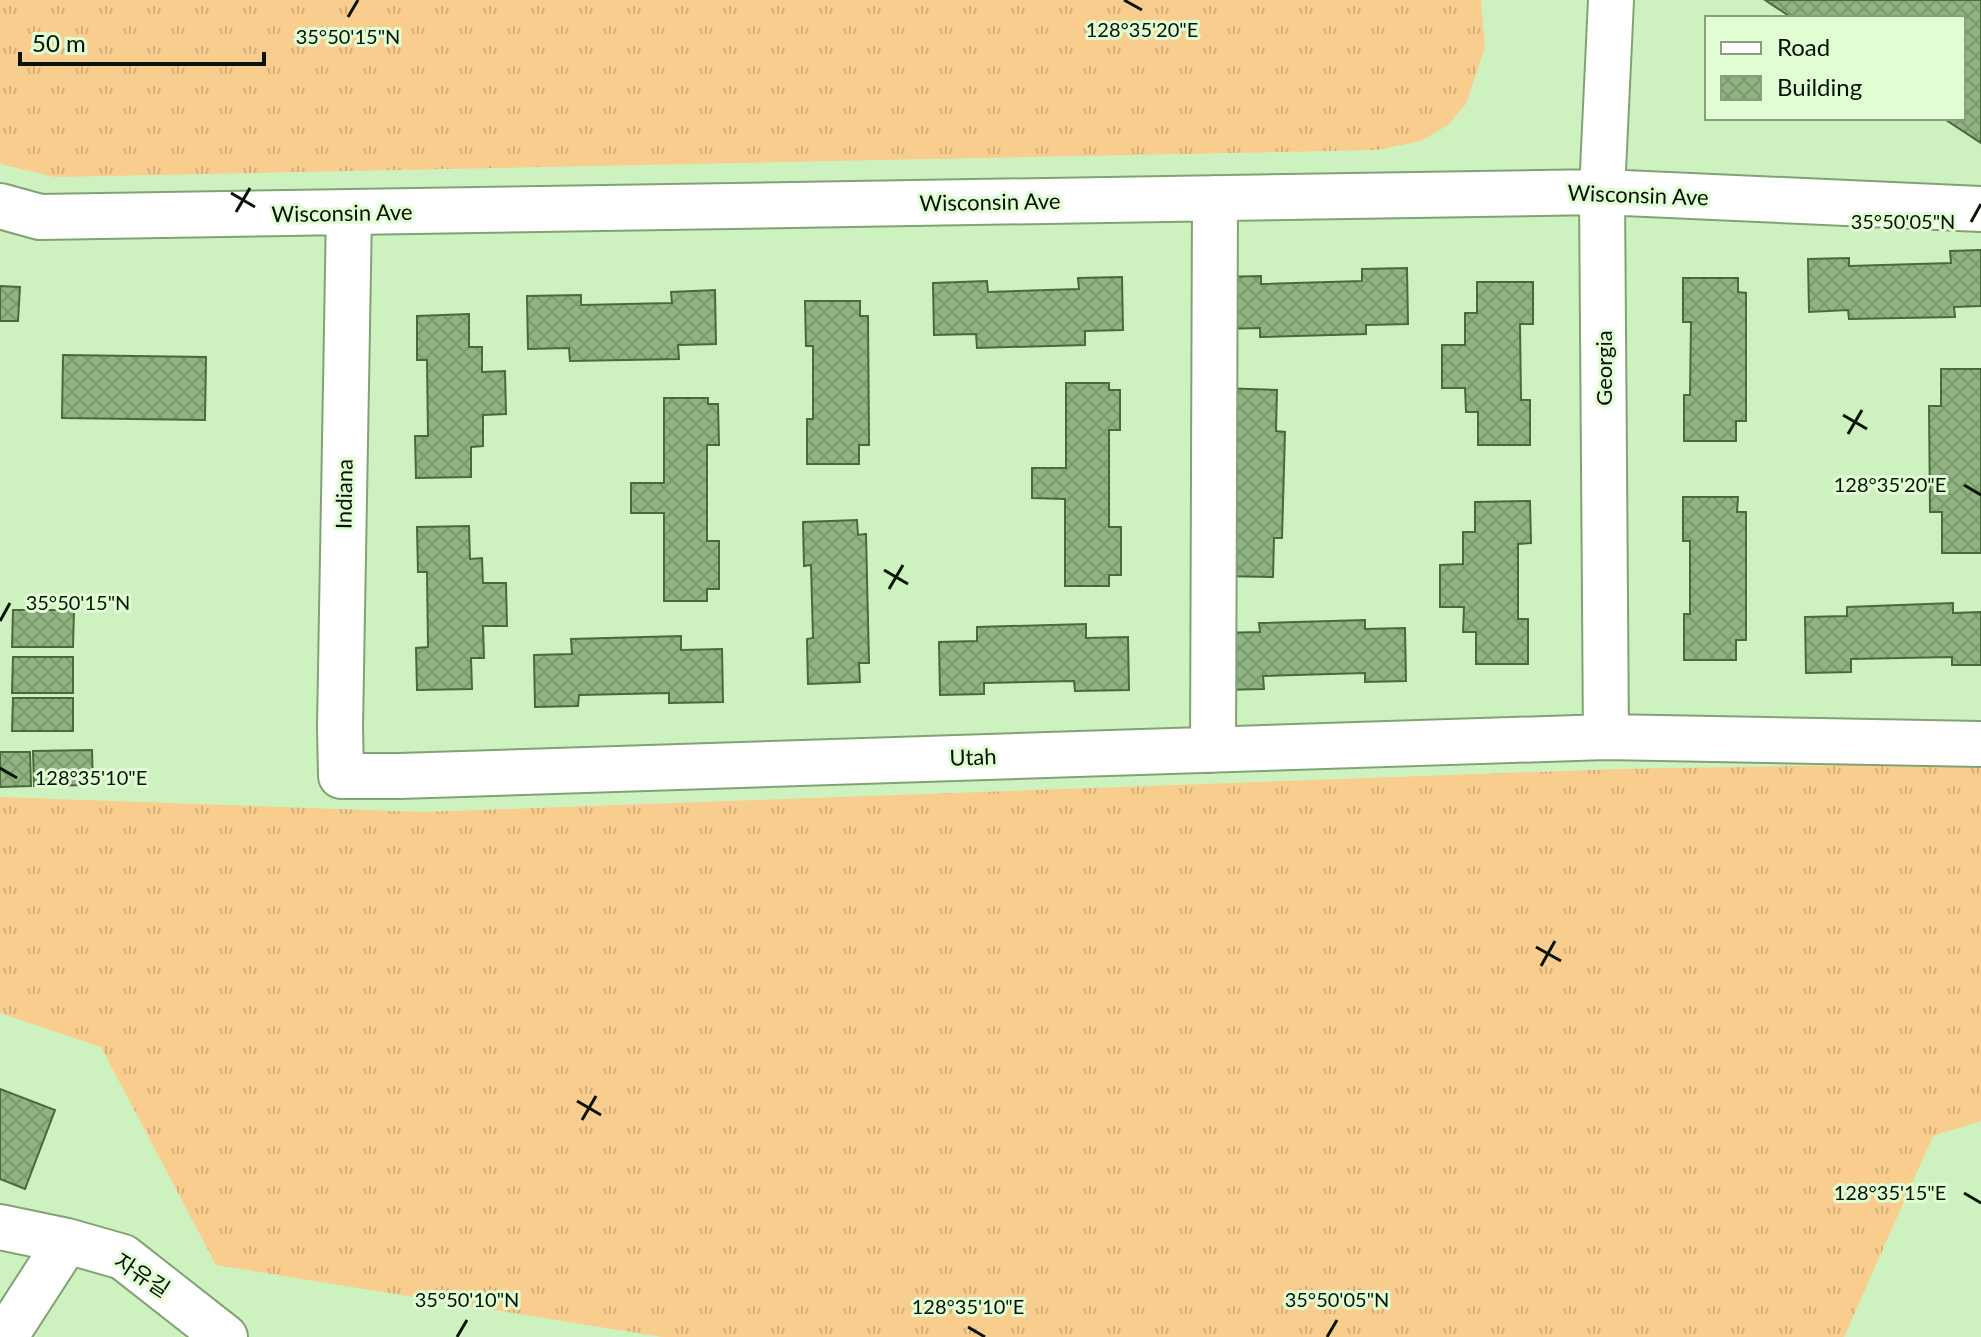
<svg xmlns="http://www.w3.org/2000/svg" width="1981" height="1337" viewBox="0 0 1981 1337" font-family="Lato,'Noto Sans KR',sans-serif">
<style>
.grass{fill:url(#grass-tufts)}
.building{fill:url(#building-cross-hatch);stroke:#4a693c;stroke-width:2}
.lines{fill:none;stroke-linecap:round;stroke-linejoin:round}
.minor-casing{stroke:#81a373;stroke-width:48}
.minor{stroke:#fff;stroke-width:44}
.ticks{fill:none;stroke:#071303;stroke-width:3}
.labels{text-anchor:middle;stroke-width:6;stroke-linejoin:round;paint-order:stroke}
.street-label{font-size:22px;fill:#071303;stroke:#e0fdd4}
.ticks-label{font-size:20px;text-anchor:middle;fill:#071303;stroke:#e0fdd4;stroke-width:6;stroke-linejoin:round;paint-order:stroke}
</style>
<defs>
<pattern id="grass-tufts" width="24" height="20" patternUnits="userSpaceOnUse" patternTransform="scale(2)"><rect width="24" height="20" fill="#f9cd8e"/><path d="M3 7l-1-3M5 7V3M7 7l1-3M15 17l-1-3M17 17v-4M19 17l1-3" fill="none" stroke="#d4af79"/></pattern>
<pattern id="building-cross-hatch" width="8" height="8" patternUnits="userSpaceOnUse" patternTransform="scale(2)"><rect width="8" height="8" fill="#90b382"/><path d="M0 0l8 8M0 8l8-8" fill="none" stroke="#7b996f"/></pattern>
</defs>
<rect width="100%" height="100%" fill="#cef2bf"/>
<path class="grass" d="M0 0H1481L1485 47 1466 104 1448 125 1421 141 1377 150 55 177 0 164Z
M1981 763V1121L1933 1136 1844 1337H662L216 1265 101 1047 0 1013V797L424 812 1619 769Z"/>
<path class="building" d="M1765 0H1981V143L1943 118H1963V18H1792Z
M1981 250V306L1954 307 1955 317 1849 319 1848 310 1809 312 1808 259 1849 258V266L1951 263 1950 251Z
M1407 268 1408 324 1366 325V334L1260 337V328L1221 329 1219 277 1261 276V284L1362 281V269Z
M1122 277 1123 330 1085 331V345L977 348 976 334 934 335 933 283 987 281 988 292 1079 289 1078 278Z
M1683 278H1738V292L1746 293V421H1736V441H1684V395H1690L1691 322H1683Z
M1477 282H1533V324H1520L1521 400H1530V445H1478V412H1466L1465 388H1442V345H1465V313H1477Z
M0 286 20 287 18 321H0Z
M715 290 716 344 678 345 679 359 570 361 569 348 528 349 527 296 581 295V305L672 303 671 292Z
M805 301H860V316H868L869 445H859V464H807V419H813V346H806Z
M469 314V347H482V372L505 371 506 414 483 415V446L471 447V477L416 478 415 436H428L427 360H417V316Z
M63 355 206 357 205 420 62 418Z
M1941 369H1981V553H1942V512H1930L1929 406H1941Z
M1066 383H1109V390H1120V430H1109V527H1121V575H1109V586H1065V499L1032 498V468H1066Z
M1221 388 1277 390 1276 431 1285 432 1282 538H1274L1273 577 1220 576Z
M664 398H708V404H718L719 445H707V541H719V589H707V601H664V513H631V483H664Z
M1683 497H1738L1737 512H1746V640H1736V660H1684V614H1690V541H1683Z
M1530 501 1531 543 1518 544V619H1528V664H1476V632H1463L1464 607H1440V565L1463 564V532H1475V502Z
M857 520 858 535 866 534 869 663H859L860 682 808 684 807 639 813 638 811 565 804 566 803 522Z
M469 526 470 559 482 558 483 583H506L507 626H483L484 658H471L472 689 417 690 416 648 428 647 427 572H418L417 527Z
M1953 603V613L1981 612V665H1952V657L1851 659V672L1806 673 1805 617 1847 616V607Z
M13 610H74L73 647H12Z
M1365 620V629L1405 628 1406 681 1365 682V673L1263 676 1264 689 1219 690 1218 633 1260 632 1259 623Z
M1086 624V638L1128 637 1129 690 1075 691 1074 681 984 683V694L940 695 939 642 977 641V627Z
M681 636V650L722 649 723 702 669 703V693L579 695 578 706 535 707 534 655 572 654 571 639Z
M13 657H73V693H12Z
M13 698H73V731H12Z
M92 750 93 785 34 786 33 751Z
M0 752H30L31 786 0 787Z
M0 1089 55 1110 25 1189 0 1179Z"/>
<g class="lines">
<g class="minor-casing">
<path id="minor" d="M0 206 40 217 1602 192 1981 209
M349 213 340 727 341 776H399L1606 737 1981 744
M1606 737 1602 192 1611 0
M1213 750 1215 198
M0 1227 67 1241 123 1257 225 1337
M5 1337 67 1241"/>
</g>
<use href="#minor" class="minor"/>
</g>
<path class="ticks" d="M1124 0 1142 10M348 17 358 0M231 193 255 207M236 212 250 188M1971 222 1981 204M1843 415 1867 429M1848 434 1862 410M1964 485 1981 495M884 570 908 584M889 589 903 565M0 621 10 603M0 768 17 778M1536 947 1561 961M1541 966 1555 941M577 1101 601 1115M582 1120 596 1096M1964 1193 1981 1203M968 1327 985 1337M457 1337 467 1320M1327 1337 1337 1320"/>
<g class="labels">
<g class="street-label">
<text transform="translate(1638 195) rotate(2)" y="8">Wisconsin Ave</text>
<text transform="translate(990 202) rotate(-1)" y="8">Wisconsin Ave</text>
<text transform="translate(342 213) rotate(-1)" y="8">Wisconsin Ave</text>
<text transform="translate(1604 368) rotate(-90)" y="8">Georgia</text>
<text transform="translate(344 494) rotate(-89)" y="8">Indiana</text>
<text transform="translate(973 757) rotate(-2)" y="8">Utah</text>
<text transform="translate(142 1275) rotate(33)" y="8">자유길</text>
</g>
</g>
<g class="ticks-label">
<text x="1142" y="37">128°35'20"E</text>
<text x="348" y="44">35°50'15"N</text>
<text x="1903" y="229">35°50'05"N</text>
<text x="1890" y="492">128°35'20"E</text>
<text x="78" y="610">35°50'15"N</text>
<text x="91" y="785">128°35'10"E</text>
<text x="1890" y="1200">128°35'15"E</text>
<text x="467" y="1307">35°50'10"N</text>
<text x="1337" y="1307">35°50'05"N</text>
<text x="968" y="1314">128°35'10"E</text>
</g>
<rect x="1705" y="16" width="260" height="104" fill="#e0fdd4" stroke="#899f80" stroke-width="2"/>
<rect x="1721" y="42" width="40" height="12" fill="#ffffff" stroke="#899f80" stroke-width="2"/>
<text x="1777" y="56" font-size="24" fill="#071303">Road</text>
<rect x="1721" y="76" width="40" height="24" fill="url(#building-cross-hatch)" stroke="#899f80" stroke-width="2"/>
<text x="1777" y="96" font-size="24" fill="#071303">Building</text>
<path d="M20 52v12h244v-12" fill="none" stroke="#071303" stroke-width="4"/>
<text x="32" y="52" font-size="24" fill="#071303" stroke="#e0fdd4" stroke-width="6" paint-order="stroke">50 m</text>
</svg>
